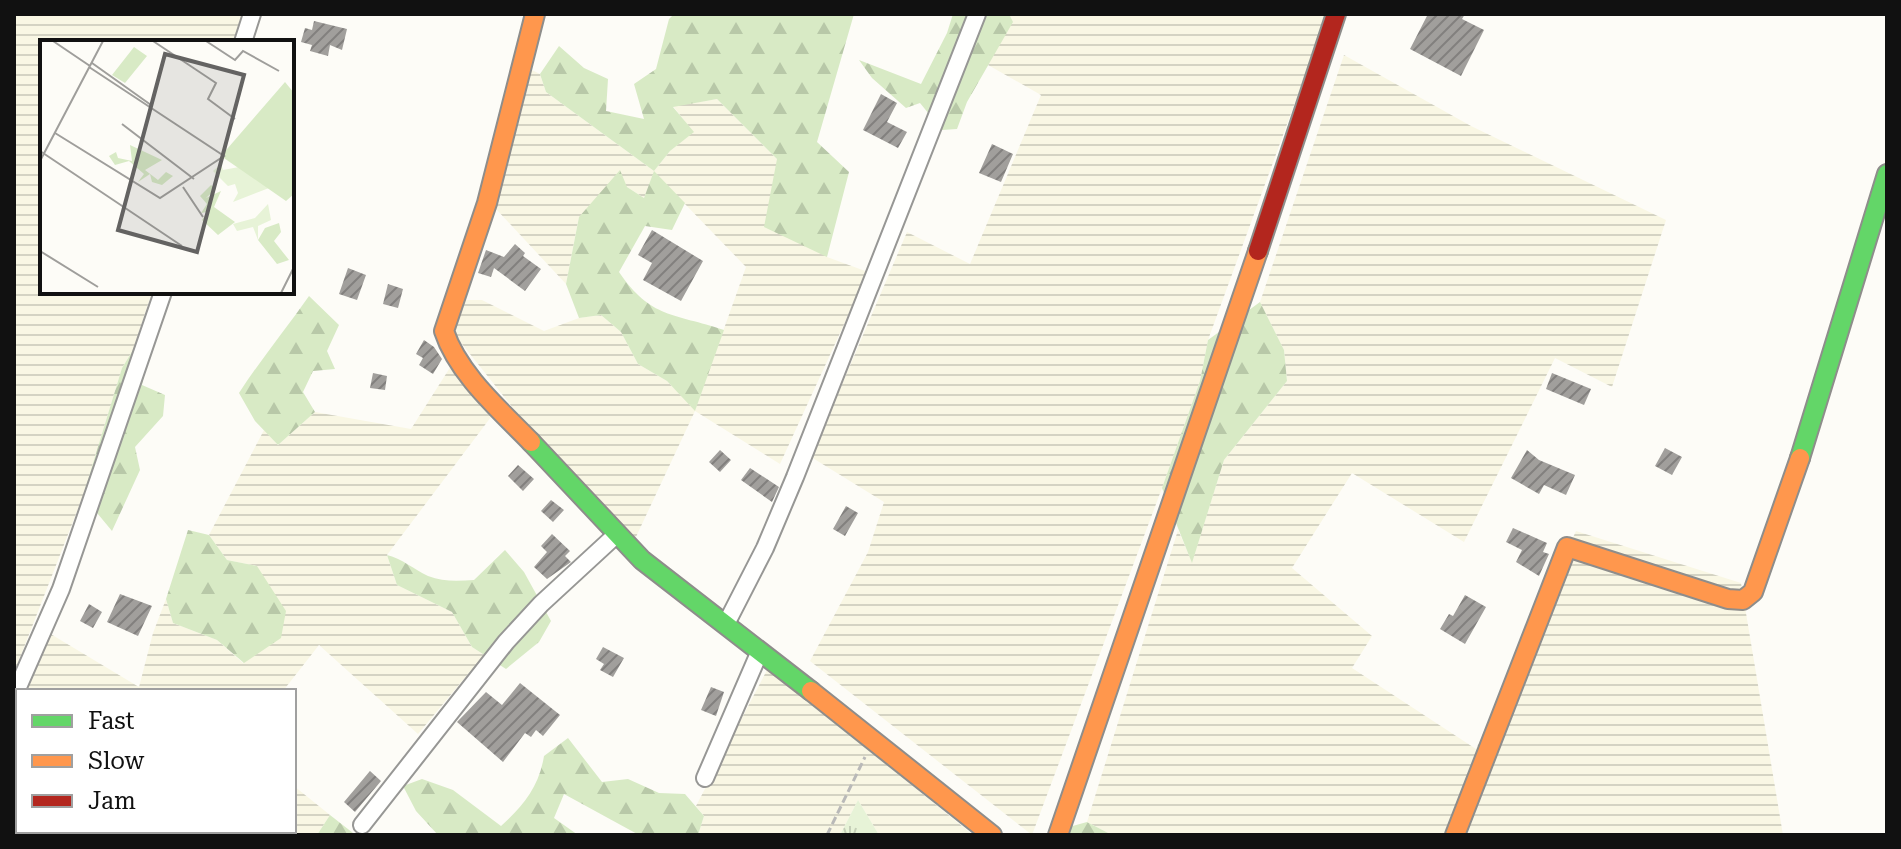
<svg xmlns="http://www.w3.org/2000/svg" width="1901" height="849" viewBox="0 0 1901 849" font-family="'Roboto Serif',serif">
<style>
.farmland{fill:url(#farmland-rules)}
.grass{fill:url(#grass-tufts)}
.forest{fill:url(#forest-firs)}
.building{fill:url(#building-hatch)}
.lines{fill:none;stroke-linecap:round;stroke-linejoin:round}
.street-casing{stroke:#979795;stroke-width:20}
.fast-casing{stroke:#8e8d8b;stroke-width:22}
.slow-casing{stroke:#8e8d8b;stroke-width:22}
.jam-casing{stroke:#8e8d8b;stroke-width:22}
.path{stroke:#b9b9b8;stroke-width:3;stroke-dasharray:8 4;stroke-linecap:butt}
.street{stroke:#fffffe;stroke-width:16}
.fast{stroke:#63d668;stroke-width:18}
.slow{stroke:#ff974d;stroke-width:18}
.jam{stroke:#b3261e;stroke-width:18}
.inset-road{fill:none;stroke:#9f9e9b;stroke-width:2}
.view{fill:#646362;fill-opacity:0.15;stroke:#646362;stroke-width:4}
.inset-edge{fill:none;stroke:#111;stroke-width:4}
</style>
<defs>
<pattern id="farmland-rules" width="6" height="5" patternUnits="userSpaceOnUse" patternTransform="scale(2)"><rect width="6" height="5" fill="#f9f7e4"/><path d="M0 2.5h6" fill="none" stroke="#d4d3c3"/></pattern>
<pattern id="grass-tufts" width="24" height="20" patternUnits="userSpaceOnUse" patternTransform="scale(2)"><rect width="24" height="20" fill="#e7f3d7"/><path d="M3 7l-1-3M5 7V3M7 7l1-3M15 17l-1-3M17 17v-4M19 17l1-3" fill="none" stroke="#c5cfb8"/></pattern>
<pattern id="forest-firs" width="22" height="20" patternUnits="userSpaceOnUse" patternTransform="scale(2)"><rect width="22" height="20" fill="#d8eac5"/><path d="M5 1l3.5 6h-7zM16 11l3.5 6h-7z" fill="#b8c8a8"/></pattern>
<pattern id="building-hatch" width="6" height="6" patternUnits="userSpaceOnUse" patternTransform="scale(2)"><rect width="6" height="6" fill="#a19f9c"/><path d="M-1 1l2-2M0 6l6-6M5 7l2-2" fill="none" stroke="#82807e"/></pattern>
</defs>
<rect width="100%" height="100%" fill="#fdfcf7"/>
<path class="farmland" d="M14 14H242L233 42H42V292H152L133 350 122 368 83 496 14 673Z
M1009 14 1327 15 1208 340 1200 381 1162 488 1032 835 810 661 868 552 884 502 811 457 907 232 970 264 1041 95 988 65 1012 22Z
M1344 55 1471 126 1666 220 1612 387 1555 358 1464 542 1352 473 1292 568 1372 636 1352 668 1476 749 1576 531 1741 583 1783 835H1112L1087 822 1178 530 1192 562 1224 460 1287 381 1284 350 1260 302Z
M530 69 540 74 546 92 654 171 670 151 693 132 673 106 717 99 777 159 827 257 868 272 780 464 695 411 635 539 537 438 454 334 460 300H482L544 331 579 318 601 315 621 332 638 364 667 381 695 410 746 267 654 172 644 198 627 187 579 217 566 284 496 209Z
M451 366 494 413 387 555 397 585 452 612 472 647 484 655 418 734 319 645 283 691 26 689 49 633 139 687 153 633 166 599 173 623 217 640 243 663 257 566 227 560 209 535 264 430 278 445 315 412 411 429Z
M768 668 973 835H879L858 800 840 835H698L704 816 696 806Z
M14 744 18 746V831H294V786L330 815 317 835H14Z"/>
<path class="grass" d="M858 800 879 835H840Z"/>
<path class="forest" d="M674 14H854L817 142 849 172 827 257 764 227 777 159 717 99 673 107 694 132 670 151 654 171 685 203 672 230 645 226 619 272C651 319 674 313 724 330L695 411 667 381 638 364 621 332 601 315 579 318 566 284 579 217 620 170 627 187 644 198 654 171 546 92 540 74 559 46 584 68 608 79 606 111 644 119 634 84 656 69 669 19Z
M953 14H1009L1013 22 967 102 957 129 942 130 920 103 906 108 872 78 859 60 921 84 947 33Z
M309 296 339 325 327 351 335 369 313 371 303 392 315 412 278 445 255 421 239 393C261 359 286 329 309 296Z
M1260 302 1284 350 1287 381 1224 460 1192 563 1162 488 1200 381 1208 340Z
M133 350 148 358 142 385 165 395 163 416 135 447 140 470 112 531 83 496 122 368Z
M188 530 209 535 227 560 257 566 286 611 281 638 244 663 217 640 173 623 166 599Z
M505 550 524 572 551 621 539 642 506 669 472 647 452 612 397 585 387 555C403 559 413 569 428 576 443 582 458 581 474 580Z
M568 738 602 782 628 779 659 793 685 794 704 816 698 835H639L564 794 554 818 578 835H438L416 811 403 786 422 779 453 790 501 826C523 806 539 787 544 756Z
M330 815 353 833 367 835H317Z
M1087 822 1112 835H1040Z"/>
<path class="building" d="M1428 14H1465L1462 19 1484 30 1461 76 1410 49Z
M314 21 347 29 342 50 330 45 328 56 310 51 312 45 301 42 305 28 312 30Z
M881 94 897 103 887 122 907 132 898 148 863 130Z
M992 144 1013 154 1001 182 979 173Z
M652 230 703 261 681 301 643 280 652 263 638 255Z
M515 244 525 253 523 256 541 269 525 291 494 268 491 277 478 273 486 250 504 257Z
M348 268 366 275 357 300 339 294Z
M388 284 403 289 398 308 383 304Z
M424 340 434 347 442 359 433 374 419 365 423 358 416 354Z
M373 373 387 376 385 390 370 388Z
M1552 373 1591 389 1584 405 1546 389Z
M1665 448 1682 457 1672 475 1655 466Z
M720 450 731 460 720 472 709 462Z
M1527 450 1539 460 1575 475 1566 495 1544 485 1539 494 1511 478Z
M518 465 534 479 523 491 508 476Z
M750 468 779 487 772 502 741 480Z
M551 500 564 510 553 522 541 511Z
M846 506 858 513 845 536 833 529Z
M1513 528 1547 543 1543 552 1549 554 1539 576 1516 562 1522 550 1506 542Z
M552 534 570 551 565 556 571 562 547 579 534 567 547 552 541 546Z
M120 594 152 606 138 636 107 622Z
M1465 595 1486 607 1465 644 1440 629 1449 614 1453 616Z
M89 604 102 612 93 628 80 621Z
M603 647 624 658 613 677 600 670 604 664 596 659Z
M520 683 560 715 543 736 536 730 531 737 525 733 503 762 457 722 486 692 502 705Z
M711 687 724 692 716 716 701 710Z
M370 771 381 781 355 812 344 802Z"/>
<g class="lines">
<g class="street-casing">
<path id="street" d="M243 42 252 14
M726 624 765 548 795 477 977 14
M18 687 61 589 163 292
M705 778 760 651
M362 825 506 642 541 604 617 534"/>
</g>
<g class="fast-casing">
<path id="fast" d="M531 442 642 560 811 691
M1800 458 1887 174"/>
</g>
<g class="slow-casing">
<path id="slow" d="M531 442C500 410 458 374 444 331L487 203 535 14
M811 691 992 835
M1058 835 1258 251
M1455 835 1567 547 1728 599 1743 600 1753 592 1800 458"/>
</g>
<g class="jam-casing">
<path id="jam" d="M1258 251 1336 14"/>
</g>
<path class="path" d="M827 835 865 757"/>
<use href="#street" class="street"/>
<use href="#fast" class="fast"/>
<use href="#slow" class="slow"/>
<use href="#jam" class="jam"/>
</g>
<g transform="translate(40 40)">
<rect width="254" height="254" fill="#fdfcf7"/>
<path d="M181 124 183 130 199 127 229 148 193 162 198 153 195 144 188 146 173 131ZM228 164 231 180 218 186V200L213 187 197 191 193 184 215 178Z" fill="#e7f3d7"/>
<path d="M94 7 107 16 85 43 72 35ZM245 42 254 53V154L246 161 181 116ZM90 105 122 120 105 130 118 140 126 132 133 136 122 145 112 142 110 134 98 142 104 134 89 121 75 125 69 116 76 112 78 118 92 121ZM171 145 176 149 166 158 181 151 174 167 195 182 178 195 162 180 167 172 161 173 167 164 160 156ZM239 183 241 192 234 201 249 220 237 224 218 200 225 188Z" fill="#d8eac5"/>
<path class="inset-road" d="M13 1 50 26M113 1 176 43 168 59 195 79M166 1 195 20 203 11 239 31M52 23 111 65M82 84 154 139M15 93 120 158 184 116 49 27M0 111 142 206M0 121 63 1M143 147 163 177M0 211 58 247M241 253 254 227"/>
<path class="view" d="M125 14 204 35 157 212 78 190Z"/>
<rect width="254" height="254" class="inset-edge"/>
</g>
<rect width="1901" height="849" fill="none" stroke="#111111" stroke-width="32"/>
<rect x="16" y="689" width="280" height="144" fill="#ffffff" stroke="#a0a0a0" stroke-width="2"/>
<rect x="32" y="715" width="40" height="12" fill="#63d668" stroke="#a0a0a0" stroke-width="2"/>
<text x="88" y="729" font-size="24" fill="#111111">Fast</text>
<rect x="32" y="755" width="40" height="12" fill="#ff974d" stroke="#a0a0a0" stroke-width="2"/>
<text x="88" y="769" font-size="24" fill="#111111">Slow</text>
<rect x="32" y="795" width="40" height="12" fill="#b3261e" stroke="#a0a0a0" stroke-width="2"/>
<text x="88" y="809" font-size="24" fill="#111111">Jam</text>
</svg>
